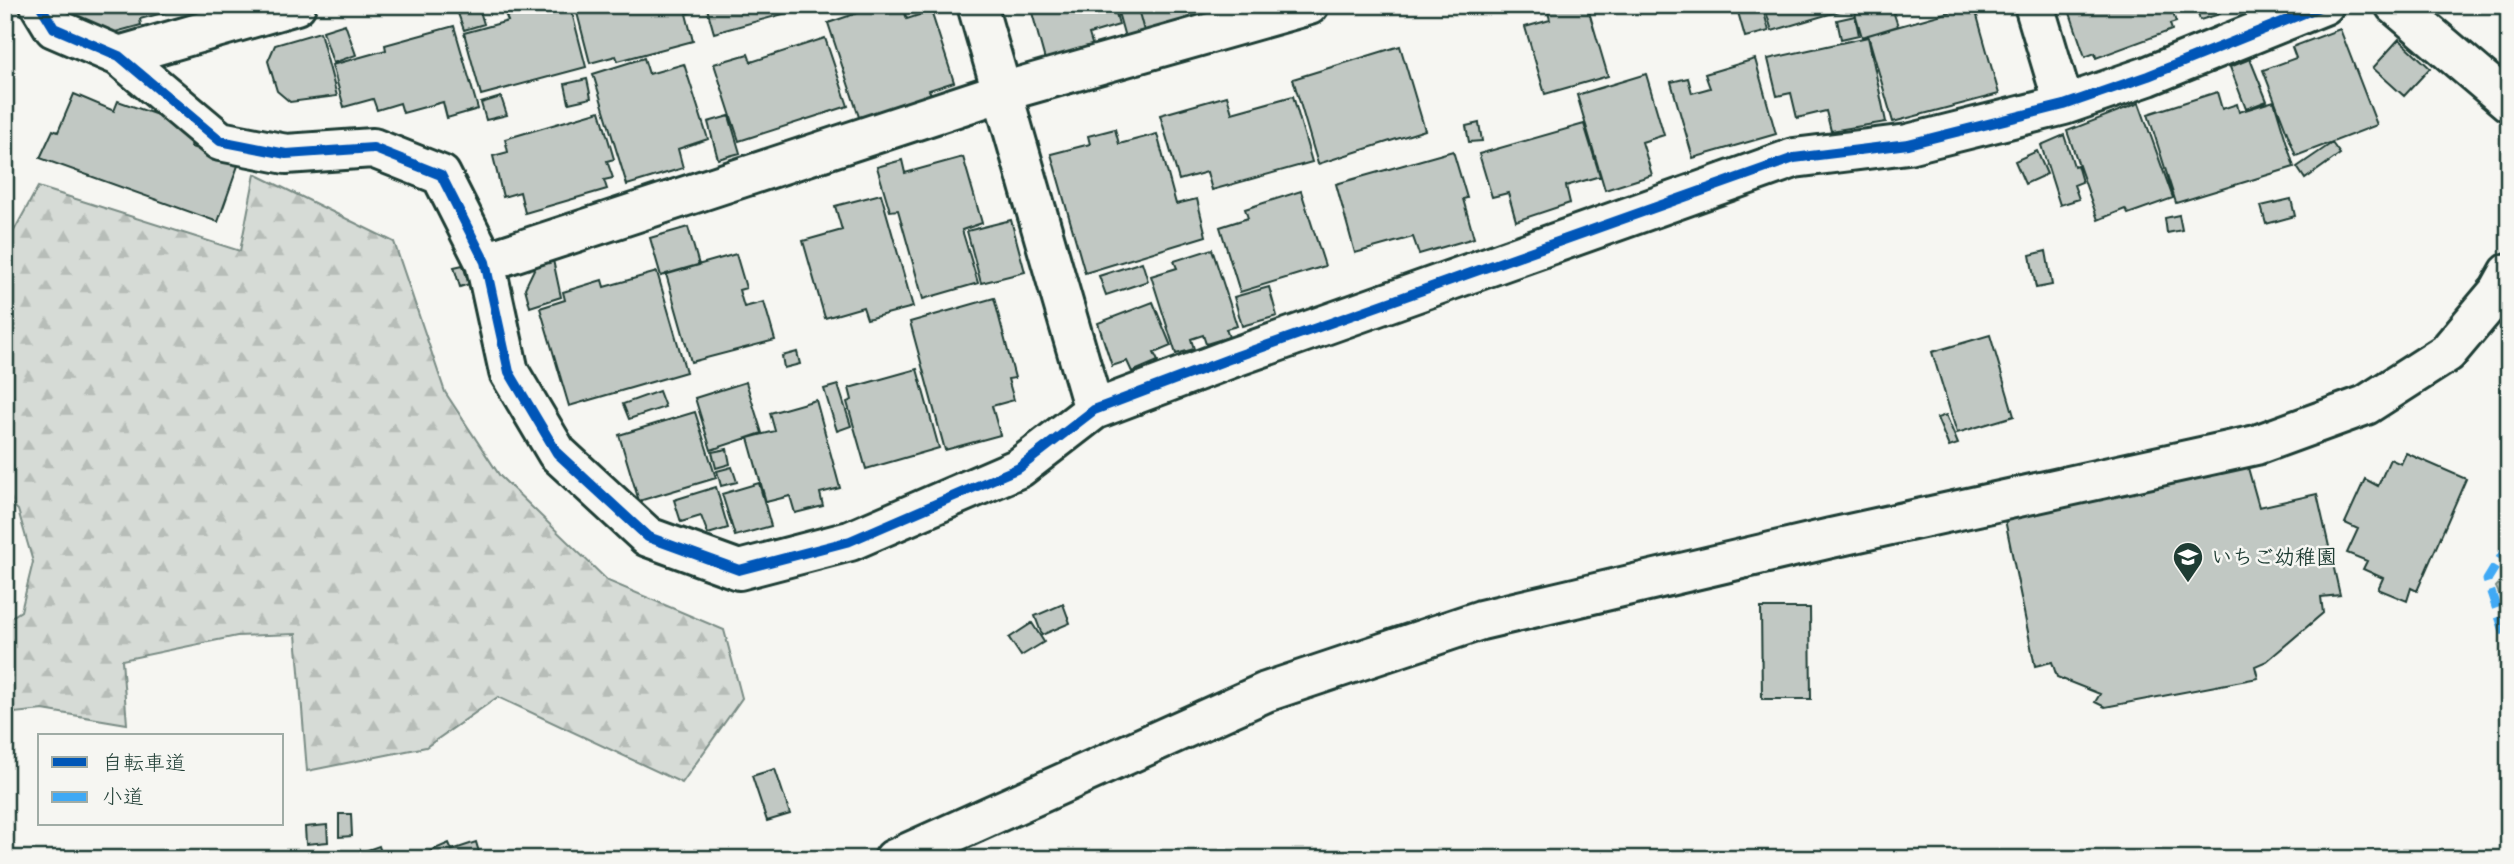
<svg xmlns="http://www.w3.org/2000/svg" width="2514" height="864" viewBox="0 0 2514 864" font-family="'Patrick Hand','Klee One',sans-serif">
<style>
.forest{fill:url(#forest-firs);stroke:#7a8c85;stroke-width:2}
.building{fill:#c1c8c3;stroke:#1f3d34;stroke-width:2}
.lines{fill:none;stroke-linecap:round;stroke-linejoin:round}
.minor-casing{stroke:#1f3d34;stroke-width:44}
.minor{stroke:#f6f6f2;stroke-width:38}
.quiet{stroke:#3fa9f5;stroke-width:9;stroke-dasharray:18 9;stroke-linecap:butt}
.cycleway-casing{stroke:#f6f6f2;stroke-width:15}
.cycleway{stroke:#0057b8;stroke-width:10}
.labels{text-anchor:middle;stroke-width:5;stroke-linejoin:round;paint-order:stroke}
.poi-label{font-size:21px;font-weight:bold;fill:#1f3d34;stroke:#f6f6f2;text-anchor:start}
</style>
<defs>
<pattern id="forest-firs" width="22" height="20" patternUnits="userSpaceOnUse" patternTransform="scale(1.75)"><rect width="22" height="20" fill="#d6dbd6"/><path d="M5 1l3.5 6h-7zM16 11l3.5 6h-7z" fill="#b7bdb8"/></pattern>
</defs>
<rect width="100%" height="100%" fill="#f6f6f2"/>
<filter id="ink" filterUnits="userSpaceOnUse"><feTurbulence type="fractalNoise" baseFrequency=".0143" numOctaves="2"/><feDisplacementMap in="SourceGraphic" scale="14" xChannelSelector="R" yChannelSelector="G"/><feConvolveMatrix kernelMatrix="1 2 1 2 8 2 1 2 1" color-interpolation-filters="sRGB"/></filter>
<g filter="url(#ink)">
<path class="forest" d="M255 174 394 242 445 392 500 476 608 581 724 630 742 698 682 783 498 697 426 747 307 771 296 634 237 636 122 660 127 724 43 710 5 714V621L21 611 33 562 18 510 5 498V247L38 187 240 251Z
M2509 572V616L2496 587Z"/>
<path class="building" d="M67 5H165L166 12 140 19 141 25 90 39 74 30Z
M455 5H478L484 24 464 30Z
M546 5H570L586 67 481 95 464 33 508 21 506 16Z
M575 5H690L692 12 686 14 693 41 618 61 616 56 590 63Z
M706 5H816L714 33Z
M881 5H902L907 19 931 11 954 82 929 90 932 96 860 120 828 23Z
M1030 5H1114L1119 25 1089 34 1093 47 1045 60Z
M1116 5H1137L1145 35 1126 41Z
M1137 5H1198L1200 14 1192 16 1194 22 1145 35Z
M1555 5H1587L1608 76 1545 94 1525 27 1550 20 1547 8Z
M1736 5H1762L1769 31 1745 37Z
M1764 5H1860L1772 31Z
M1882 5H1891L1898 26 1862 37 1855 13Z
M1974 5 1999 94 1893 122 1868 35Z
M2072 5H2170L2176 22 2170 24 2172 30 2096 58 2095 53 2085 57 2068 7Z
M2195 5H2225L2217 8 2220 14 2200 20Z
M1855 16 1859 35 1841 39 1837 20Z
M345 24 356 55 333 63 323 31Z
M454 26 478 109 447 118 443 102 403 113 400 103 377 110 373 99 344 107 332 65 386 50 385 45Z
M2340 29 2377 125 2296 156 2263 70 2296 58 2292 47Z
M320 32 337 96 290 102 277 91 268 61 275 45Z
M1868 37 1886 122 1831 131 1826 111 1797 118 1791 93 1777 96 1768 59Z
M825 38 848 106 739 141 714 64 748 54 751 62Z
M2399 39 2430 68 2404 96 2373 68Z
M1400 46 1425 130 1318 164 1293 79Z
M644 58 649 74 684 64 708 139 678 149 683 168 627 185 593 74Z
M1755 59 1776 134 1693 158 1671 82 1688 78 1692 93 1710 88 1705 74Z
M2250 59 2267 101 2246 109 2230 67Z
M1646 74 1664 135 1642 142 1652 175 1605 190 1577 95Z
M587 79 591 98 569 103 565 84Z
M2217 92 2222 109 2237 104 2239 112 2274 101 2294 167 2176 203 2148 114Z
M74 94 114 111 118 101 197 129 191 147 211 154 241 157 218 222 40 158 53 130 58 132Z
M1227 96 1232 113 1293 96 1312 162 1212 190 1207 172 1179 180 1160 115Z
M501 97 507 115 486 120 481 103Z
M2139 103 2173 198 2128 214 2125 209 2098 220 2067 131Z
M600 111 614 159 607 161 613 178 604 180 607 189 525 213 520 192 503 197 493 156 508 152 505 139Z
M729 116 740 153 718 159 708 122Z
M1479 123 1482 141 1469 142 1466 126Z
M1584 124 1600 176 1566 186 1570 203 1516 221 1508 193 1492 197 1479 154Z
M1115 129 1119 144 1157 134 1176 204 1197 199 1206 236 1085 273 1051 154 1090 144 1088 136Z
M2064 135 2074 166 2077 165 2082 182 2074 185 2079 199 2060 205 2041 145Z
M2332 143 2340 154 2305 179 2297 167Z
M1453 151 1467 198 1463 199 1474 238 1419 254 1413 237 1355 253 1336 184Z
M2037 151 2047 174 2025 184 2015 161Z
M963 157 982 223 962 230 978 283 923 299 898 210 890 211 877 167 902 160 905 173Z
M1301 191 1325 266 1240 292 1220 227 1248 218 1245 209Z
M881 194 913 307 867 319 863 307 825 318 803 241 842 230 835 206Z
M2291 199 2295 216 2266 224 2261 206Z
M2179 215 2182 230 2167 233 2165 218Z
M1011 220 1025 272 981 283 967 231Z
M688 227 699 265 661 276 650 238Z
M1212 249 1237 326 1226 329 1229 337 1206 344 1203 335 1191 339 1194 349 1176 354 1151 276 1177 268 1174 261Z
M2046 251 2052 285 2036 288 2030 255Z
M736 254 746 288 739 290 744 307 764 302 775 340 691 362 666 274Z
M553 260 561 297 530 307 525 288 536 265Z
M1142 262 1148 281 1106 295 1099 276Z
M463 265 469 284 460 287 454 267Z
M657 272 686 372 569 406 540 308 565 300 563 292 602 280 604 287Z
M1269 287 1277 316 1242 326 1234 297Z
M994 298 1015 378 1008 379 1014 400 992 406 1000 435 945 450 910 322Z
M1153 302 1171 346 1154 353 1158 361 1132 372 1127 361 1112 366 1098 323Z
M1990 335 2014 416 1957 433 1932 352Z
M797 352 800 364 784 368 782 356Z
M917 369 939 448 866 469 847 402 852 400 849 388Z
M746 382 762 433 711 450 695 398Z
M838 385 851 426 837 431 824 389Z
M659 391 665 407 629 419 623 404Z
M816 400 840 488 820 493 823 506 795 513 790 496 766 502 748 438 775 431 770 413Z
M695 412 716 478 639 501 619 435Z
M1946 415 1958 444 1949 447 1937 418Z
M727 449 730 464 716 468 712 452Z
M2243 450 2259 507 2317 494 2340 595 2321 597 2323 613 2267 661 2255 666 2258 678 2105 707 2095 702 2100 694 2057 677 2052 662 2035 666 2002 505Z
M2406 453 2466 479 2417 591 2411 588 2407 601 2378 589 2383 578 2363 569 2367 561 2347 553 2358 529 2345 523 2365 479 2378 486 2390 459 2401 464Z
M732 467 737 482 721 486 717 471Z
M759 483 771 526 735 536 722 494Z
M716 487 728 528 708 534 701 516 681 522 674 500Z
M1063 604 1070 623 1042 635 1035 616Z
M1761 608H1810L1811 699H1762Z
M1032 623 1044 642 1021 656 1009 638Z
M775 769 790 814 767 821 752 776Z
M339 814H351L352 836 339 837Z
M327 825 328 842 306 844 305 827Z
M476 842 481 859H412L449 843 452 850Z
M379 846 383 859H342Z"/>
<g class="lines">
<g class="minor-casing">
<path id="minor" d="M40 5 54 28 119 56 220 141 286 154 373 148 441 175 485 262 509 372 557 453 648 537 739 570 850 541 1019 468 1094 410 1229 359 1794 158 1908 144 2064 105 2148 76 2324 5
M977 5 1094 410
M2034 5 2064 105
M2395 5 2509 102
M119 56 296 5
M485 262 1002 92 1309 5
M894 859 1266 692 1481 620 1831 538 2256 445 2366 405 2447 353 2499 291 2509 273"/>
</g>
<use href="#minor" class="minor"/>
<path class="quiet" d="M2509 544 2487 580 2509 646"/>
<g class="cycleway-casing">
<path id="cycleway" d="M40 5 54 28 119 56 220 141 286 154 373 148 441 175 485 262 509 372 557 453 648 537 739 570 850 541 1019 468 1094 410 1229 359 1794 158 1908 144 2064 105 2148 76 2324 5"/>
</g>
<use href="#cycleway" class="cycleway"/>
</g>
</g>
<defs>
<g id="school-pin" transform="scale(1.575)"><path d="M0 17L-7.5 6A9.5 9.5 0 1 1 7.5 6Z" fill="#1f3d34" stroke="#f6f6f2"/><path d="M0-5L7-2L0 1L-7-2ZM-4 1L0 2.5L4 1V4Q0 6-4 4Z" fill="#fff"/></g>
</defs>
<g fill-rule="evenodd">
<use href="#school-pin" x="2188" y="557"/>
</g>
<g class="labels">
<g class="poi-label">
<text x="2211" y="564">いちご幼稚園</text>
</g>
</g>
<rect width="2514" height="864" fill="none" stroke="#f6f6f2" stroke-width="28"/>
<rect x="14" y="14" width="2486" height="836" fill="none" stroke="#1f3d34" stroke-width="2.5" filter="url(#ink)"/>
<rect x="38" y="734" width="245" height="91" fill="#f6f6f2" stroke="#a0aca6" stroke-width="2"/>
<rect x="52" y="757" width="35" height="10" fill="#0057b8" stroke="#a0aca6" stroke-width="2"/>
<text x="102" y="770" font-size="21" fill="#1f3d34">自転車道</text>
<rect x="52" y="792" width="35" height="10" fill="#3fa9f5" stroke="#a0aca6" stroke-width="2"/>
<text x="102" y="804" font-size="21" fill="#1f3d34">小道</text>
</svg>
